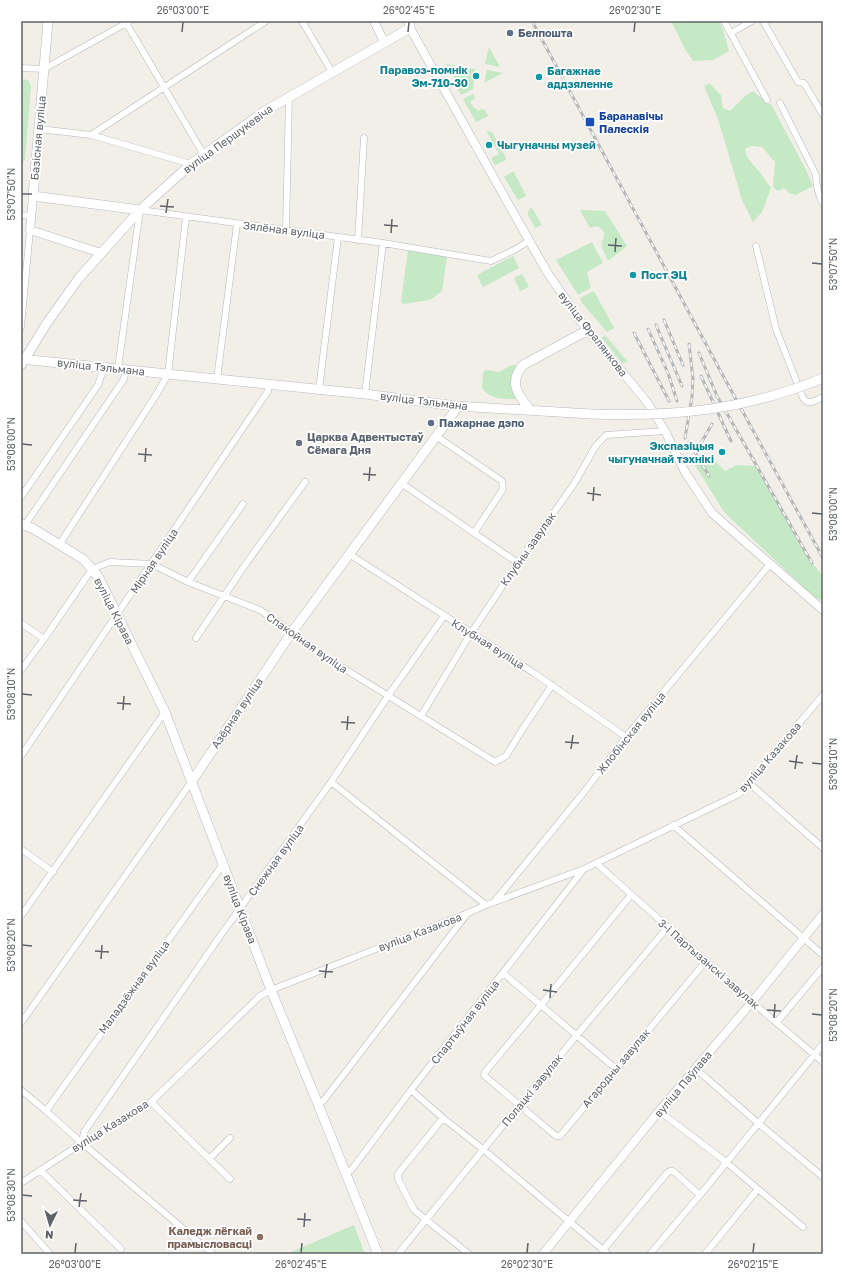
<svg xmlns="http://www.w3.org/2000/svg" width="844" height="1275" viewBox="0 0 844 1275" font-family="'Golos Text',sans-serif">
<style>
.green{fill:#c5e8c5}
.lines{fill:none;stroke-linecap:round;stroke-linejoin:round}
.minor-casing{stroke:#b5b8bc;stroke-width:7}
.tertiary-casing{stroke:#b5b8bc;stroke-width:9}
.secondary-casing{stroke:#b6babf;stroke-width:10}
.minor{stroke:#fff;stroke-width:6}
.tertiary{stroke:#fff;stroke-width:8}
.secondary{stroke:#fff;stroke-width:9}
.rail-casing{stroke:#b6b7b8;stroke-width:3}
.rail{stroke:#fff;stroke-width:1.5;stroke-dasharray:4.5;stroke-linecap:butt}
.secondary-bridge-casing{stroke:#b6babf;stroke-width:10;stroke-linecap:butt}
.secondary-bridge{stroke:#fff;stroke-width:9}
.ticks{fill:none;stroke:#5f6368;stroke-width:1.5}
.service-dot{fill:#5c6f8a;stroke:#fff;stroke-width:1.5}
.culture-dot{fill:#0f9aa8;stroke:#fff;stroke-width:1.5}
.transit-dot{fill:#1a4fb4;stroke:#fff;stroke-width:1.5}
.worship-dot{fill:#6b7280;stroke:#fff;stroke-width:1.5}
.education-dot{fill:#8d6e63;stroke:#fff;stroke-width:1.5}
.labels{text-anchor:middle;stroke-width:3.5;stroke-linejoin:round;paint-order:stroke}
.service-label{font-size:11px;font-weight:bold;fill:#4e5e75;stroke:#fff;text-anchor:start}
.culture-label{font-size:11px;font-weight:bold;fill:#0d838f;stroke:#fff;text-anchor:start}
.transit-label{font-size:11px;font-weight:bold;fill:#164399;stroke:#fff;text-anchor:start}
.street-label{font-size:11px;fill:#5f6368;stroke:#fff}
.worship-label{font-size:11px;font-weight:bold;fill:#5b616d;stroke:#fff;text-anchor:start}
.education-label{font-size:11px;font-weight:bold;fill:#785e54;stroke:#fff;text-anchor:end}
.neatline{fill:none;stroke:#5f6368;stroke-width:1.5}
.ticks-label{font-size:10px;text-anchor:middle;fill:#5f6368}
</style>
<rect width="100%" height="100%" fill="#f1efe8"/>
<path class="green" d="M671 21H719L723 29 729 51 713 60 693 61 685 49Z
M489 47 500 67 485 64Z
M446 64 475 69 473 89 461 95 455 84 457 82Z
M487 70 503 73 484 83Z
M21 79 28 80 31 86 25 159 21 165Z
M709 83 721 95 723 108 730 111 744 97 753 91 772 106 806 170 813 186 796 195 789 193 784 188 778 191 773 187 775 162 762 147 752 146 745 149 747 157 761 174 771 188 762 212 753 222 742 200 718 119 704 86Z
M473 94 475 97 474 99 470 102 474 108H475L478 111 482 109 485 110 488 116 476 122 463 99Z
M488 131 492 132 506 158V160L495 165 491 158 499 154 487 132Z
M512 172H514L526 196 518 200 504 177Z
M532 208 542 225 535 228 528 215 529 209Z
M580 210 605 211 627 246 608 261 601 246 603 245 601 242 604 238V232L598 226 590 228Z
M592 242 603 263 587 272 591 288 578 295 556 260Z
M408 250 447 257 442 291 430 300 404 304 401 302Z
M513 256 519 268 483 287 477 275Z
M522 274 529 287 520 291 514 278Z
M594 291 614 328 607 332 582 303 580 298Z
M605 335 628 362 622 363 602 338Z
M512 365H517L515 399C500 399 492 400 482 388L483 372 486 370 499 372Z
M711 457 725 471 737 465 757 466 812 563 823 576V601L814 597 724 512 695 465Z
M354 1225 365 1254H292L291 1252Z"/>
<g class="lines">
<g class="minor-casing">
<path id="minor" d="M125 21 204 155
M302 21 332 72
M724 21 767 100
M763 21 798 82 804 83 823 115
M731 33 752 21
M21 68 44 69 130 21
M780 103 816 175C816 186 818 194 823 204
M39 129 91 135 191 164
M91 135 266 21
M21 215 31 216
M286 230 289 97
M358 240 364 138
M756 246 776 329 803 398 807 402H812L823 397
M21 327 30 230
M118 368 140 210 383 243 491 261 514 250 529 241
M217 379 237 224
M319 389 338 237
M365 394 383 243
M436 436 502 481 503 489 474 533
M401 483 518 563
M21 497 98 385 104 367
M25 525 124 379 126 369
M59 545 158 392 168 374 186 217
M349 554 534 673 626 737
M188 582 243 504
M21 623 44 639
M196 638 243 568 305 482
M21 670 44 639 92 569 110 562 152 564 188 582 260 610 292 632 324 656 495 762 506 756 522 730 552 685
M421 716 471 633 518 563 574 484 595 447 606 435 665 431
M21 756C104 635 186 513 268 391L269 384
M331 782 486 905
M749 783 823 848
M673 825 823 955
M21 849 53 872
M596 863 752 1002 823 1062
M631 895 541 1005 485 1072 484 1075 486 1077 556 1136H560L706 961
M494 902 584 792 626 737 770 564
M21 916 165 712
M503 973 615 1068
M777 1022 823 967
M21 1023 192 781
M696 1069 758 1123 823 1177
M21 1090 46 1111 82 1143 213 1254
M411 1090 443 1118 484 1150 608 1254
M151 1102 230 1179
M318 1104 324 1100 467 914
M46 1111 223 864
M659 1111 726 1162 803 1227
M443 1118 401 1170 398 1174V1179L414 1210 469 1254
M82 1143 84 1132 223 932 331 782 388 696 444 616
M209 1159 230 1138
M40 1170 121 1249
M346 1174 352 1169 411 1090 584 869
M21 1183 82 1143 151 1102 260 996 271 990 468 913 486 905 584 869 739 794 823 695
M21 1221 50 1254
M603 1250 667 1173 670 1171H673L700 1195
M398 1254 576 1036 667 928
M650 1254 700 1195 823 1044
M705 1254 758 1189"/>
</g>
<g class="tertiary-casing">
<path id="tertiary" d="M374 21 384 42
M410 28 513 212 547 272 581 322 647 402 665 431 685 472 712 513 823 610
M33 196 30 230 101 253
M543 1254 659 1111 752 1002 823 914"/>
</g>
<g class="secondary-casing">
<path id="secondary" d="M48 21 33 196 140 210
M21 359 365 394 456 406 591 414
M21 365 47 323 79 278 140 210 191 164 265 111 410 28 409 21
M530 410C518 395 508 383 523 365L588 330
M21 524 32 528 83 559 92 569 99 578 165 712 271 990 318 1104 378 1254
M192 781 292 632 454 412 456 406"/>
</g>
<use href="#minor" class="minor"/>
<use href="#tertiary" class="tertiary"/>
<use href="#secondary" class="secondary"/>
<g class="rail-casing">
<path id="rail" d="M532 21 721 372 823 558
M664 320 683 365
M656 325 682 386
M648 329 668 373 677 401
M634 333 669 401
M699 353 717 396 812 563
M701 376 731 441
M685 438 692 397 693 379 689 344
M689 442 709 476
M701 443 712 424"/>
</g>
<use href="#rail" class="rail"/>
<g class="secondary-bridge-casing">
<path id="secondary-bridge" d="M591 414C674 417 746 410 823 378"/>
</g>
<use href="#secondary-bridge" class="secondary-bridge"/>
</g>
<path class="ticks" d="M182 32 183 22M408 32 409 22M634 32 635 22M22 194H32M160 206 174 207M166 213 168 199M384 225 398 226M391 233 392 219M608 245 622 246M615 252 616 238M812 263 822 264M22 444 32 445M138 454 152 455M145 462 146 448M363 474 376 475M369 481 370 467M587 493 601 495M593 501 594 487M812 513 822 514M22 694 32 695M117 703 131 704M123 710 124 696M341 722 355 723M347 730 348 716M565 742 579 743M571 749 573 735M789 761 803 763M812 763 822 764M795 769 797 755M22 945 32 946M95 951 109 952M101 959 102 945M319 971 333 972M325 978 327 964M543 990 557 992M550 998 551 984M767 1010 781 1011M812 1014 822 1015M774 1018 775 1004M22 1195 32 1196M73 1200 87 1201M79 1207 81 1193M297 1219 311 1220M304 1227 305 1213M75 1253 76 1243M301 1253 302 1243M527 1253 528 1243M753 1253 754 1243"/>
<g class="service-dot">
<circle cx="510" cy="33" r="4"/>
<circle cx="431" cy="423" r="4"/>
</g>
<g class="culture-dot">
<circle cx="476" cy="76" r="4"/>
<circle cx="539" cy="77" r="4"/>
<circle cx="489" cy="145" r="4"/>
<circle cx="633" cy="275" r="4"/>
<circle cx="722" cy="452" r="4"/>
</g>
<rect class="transit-dot" x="585" y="117" width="10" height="10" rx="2"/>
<circle class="worship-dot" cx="299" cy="443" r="4"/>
<circle class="education-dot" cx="260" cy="1237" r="4"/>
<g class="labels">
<g class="service-label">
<text x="518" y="37">Белпошта</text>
<text x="439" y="427">Пажарнае дэпо</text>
</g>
<g class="culture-label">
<text x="468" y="74" text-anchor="end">Паравоз-помнік<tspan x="468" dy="13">Эм-710-30</tspan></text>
<text x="547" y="75">Багажнае<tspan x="547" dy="13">аддзяленне</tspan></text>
<text x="497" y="149">Чыгуначны музей</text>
<text x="641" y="279">Пост ЭЦ</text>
<text x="714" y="450" text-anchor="end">Экспазіцыя<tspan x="714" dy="13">чыгуначнай тэхнікі</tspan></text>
</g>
<g class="transit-label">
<text x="599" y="120">Баранавічы<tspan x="599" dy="13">Палескія</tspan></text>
</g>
<g class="street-label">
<text transform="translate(38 138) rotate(-85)" y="4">Базісная вуліца</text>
<text transform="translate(228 139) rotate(-36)" y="4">вуліца Першукевіча</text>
<text transform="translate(284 230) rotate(7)" y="4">Зялёная вуліца</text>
<text transform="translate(593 334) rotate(52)" y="4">вуліца Фралянкова</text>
<text transform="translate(101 367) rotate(6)" y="4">вуліца Тэльмана</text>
<text transform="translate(424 401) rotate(7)" y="4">вуліца Тэльмана</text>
<text transform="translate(528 549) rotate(-55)" y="4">Клубны завулак</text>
<text transform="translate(154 561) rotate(-56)" y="4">Мірная вуліца</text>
<text transform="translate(114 611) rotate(63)" y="4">вуліца Кірава</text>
<text transform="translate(307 643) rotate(35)" y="4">Спакойная вуліца</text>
<text transform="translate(488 644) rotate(32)" y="4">Клубная вуліца</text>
<text transform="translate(237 713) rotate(-56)" y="4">Азёрная вуліца</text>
<text transform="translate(631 733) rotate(-51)" y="4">Жлобінская вуліца</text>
<text transform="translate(770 757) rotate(-49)" y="4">вуліца Казакова</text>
<text transform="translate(276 860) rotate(-54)" y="4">Снежная вуліца</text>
<text transform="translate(240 909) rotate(69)" y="4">вуліца Кірава</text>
<text transform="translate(420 932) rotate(-21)" y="4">вуліца Казакова</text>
<text transform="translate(709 964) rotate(41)" y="4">3-і Партызанскі завулак</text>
<text transform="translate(134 987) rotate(-54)" y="4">Маладзёжная вуліца</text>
<text transform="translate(465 1022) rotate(-52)" y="4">Спартыўная вуліца</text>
<text transform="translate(616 1068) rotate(-50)" y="4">Агародны завулак</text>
<text transform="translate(683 1084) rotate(-50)" y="4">вуліца Паўлава</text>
<text transform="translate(532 1090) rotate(-51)" y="4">Полацкі завулак</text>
<text transform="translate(110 1126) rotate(-32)" y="4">вуліца Казакова</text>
</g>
<g class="worship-label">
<text x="307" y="441">Царква Адвентыстаў<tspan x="307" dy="13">Сёмага Дня</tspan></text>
</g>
<g class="education-label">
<text x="252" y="1235">Каледж лёгкай<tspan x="252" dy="13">прамысловасці</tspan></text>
</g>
</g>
<rect width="844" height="1275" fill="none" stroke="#ffffff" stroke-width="44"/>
<g transform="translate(50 1225) rotate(185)" stroke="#ffffff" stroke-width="3" paint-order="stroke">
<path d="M0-3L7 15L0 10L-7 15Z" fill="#5f6368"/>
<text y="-6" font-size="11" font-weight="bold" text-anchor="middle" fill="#5f6368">N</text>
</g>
<rect x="22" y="22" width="800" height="1231" class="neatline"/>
<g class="ticks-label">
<text x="183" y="14">26°03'00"E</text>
<text x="409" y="14">26°02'45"E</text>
<text x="635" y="14">26°02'30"E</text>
<text transform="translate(11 194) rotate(-90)" y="4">53°07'50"N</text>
<text transform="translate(833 264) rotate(-90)" y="4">53°07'50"N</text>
<text transform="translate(11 444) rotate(-90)" y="4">53°08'00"N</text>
<text transform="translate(833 514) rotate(-90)" y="4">53°08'00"N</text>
<text transform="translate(11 694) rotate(-90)" y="4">53°08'10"N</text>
<text transform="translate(833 764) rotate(-90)" y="4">53°08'10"N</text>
<text transform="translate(11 945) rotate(-90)" y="4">53°08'20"N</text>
<text transform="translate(833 1015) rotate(-90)" y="4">53°08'20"N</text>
<text transform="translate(11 1195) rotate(-90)" y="4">53°08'30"N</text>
<text x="75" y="1268">26°03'00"E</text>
<text x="301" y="1268">26°02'45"E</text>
<text x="527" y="1268">26°02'30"E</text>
<text x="753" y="1268">26°02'15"E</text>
</g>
</svg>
